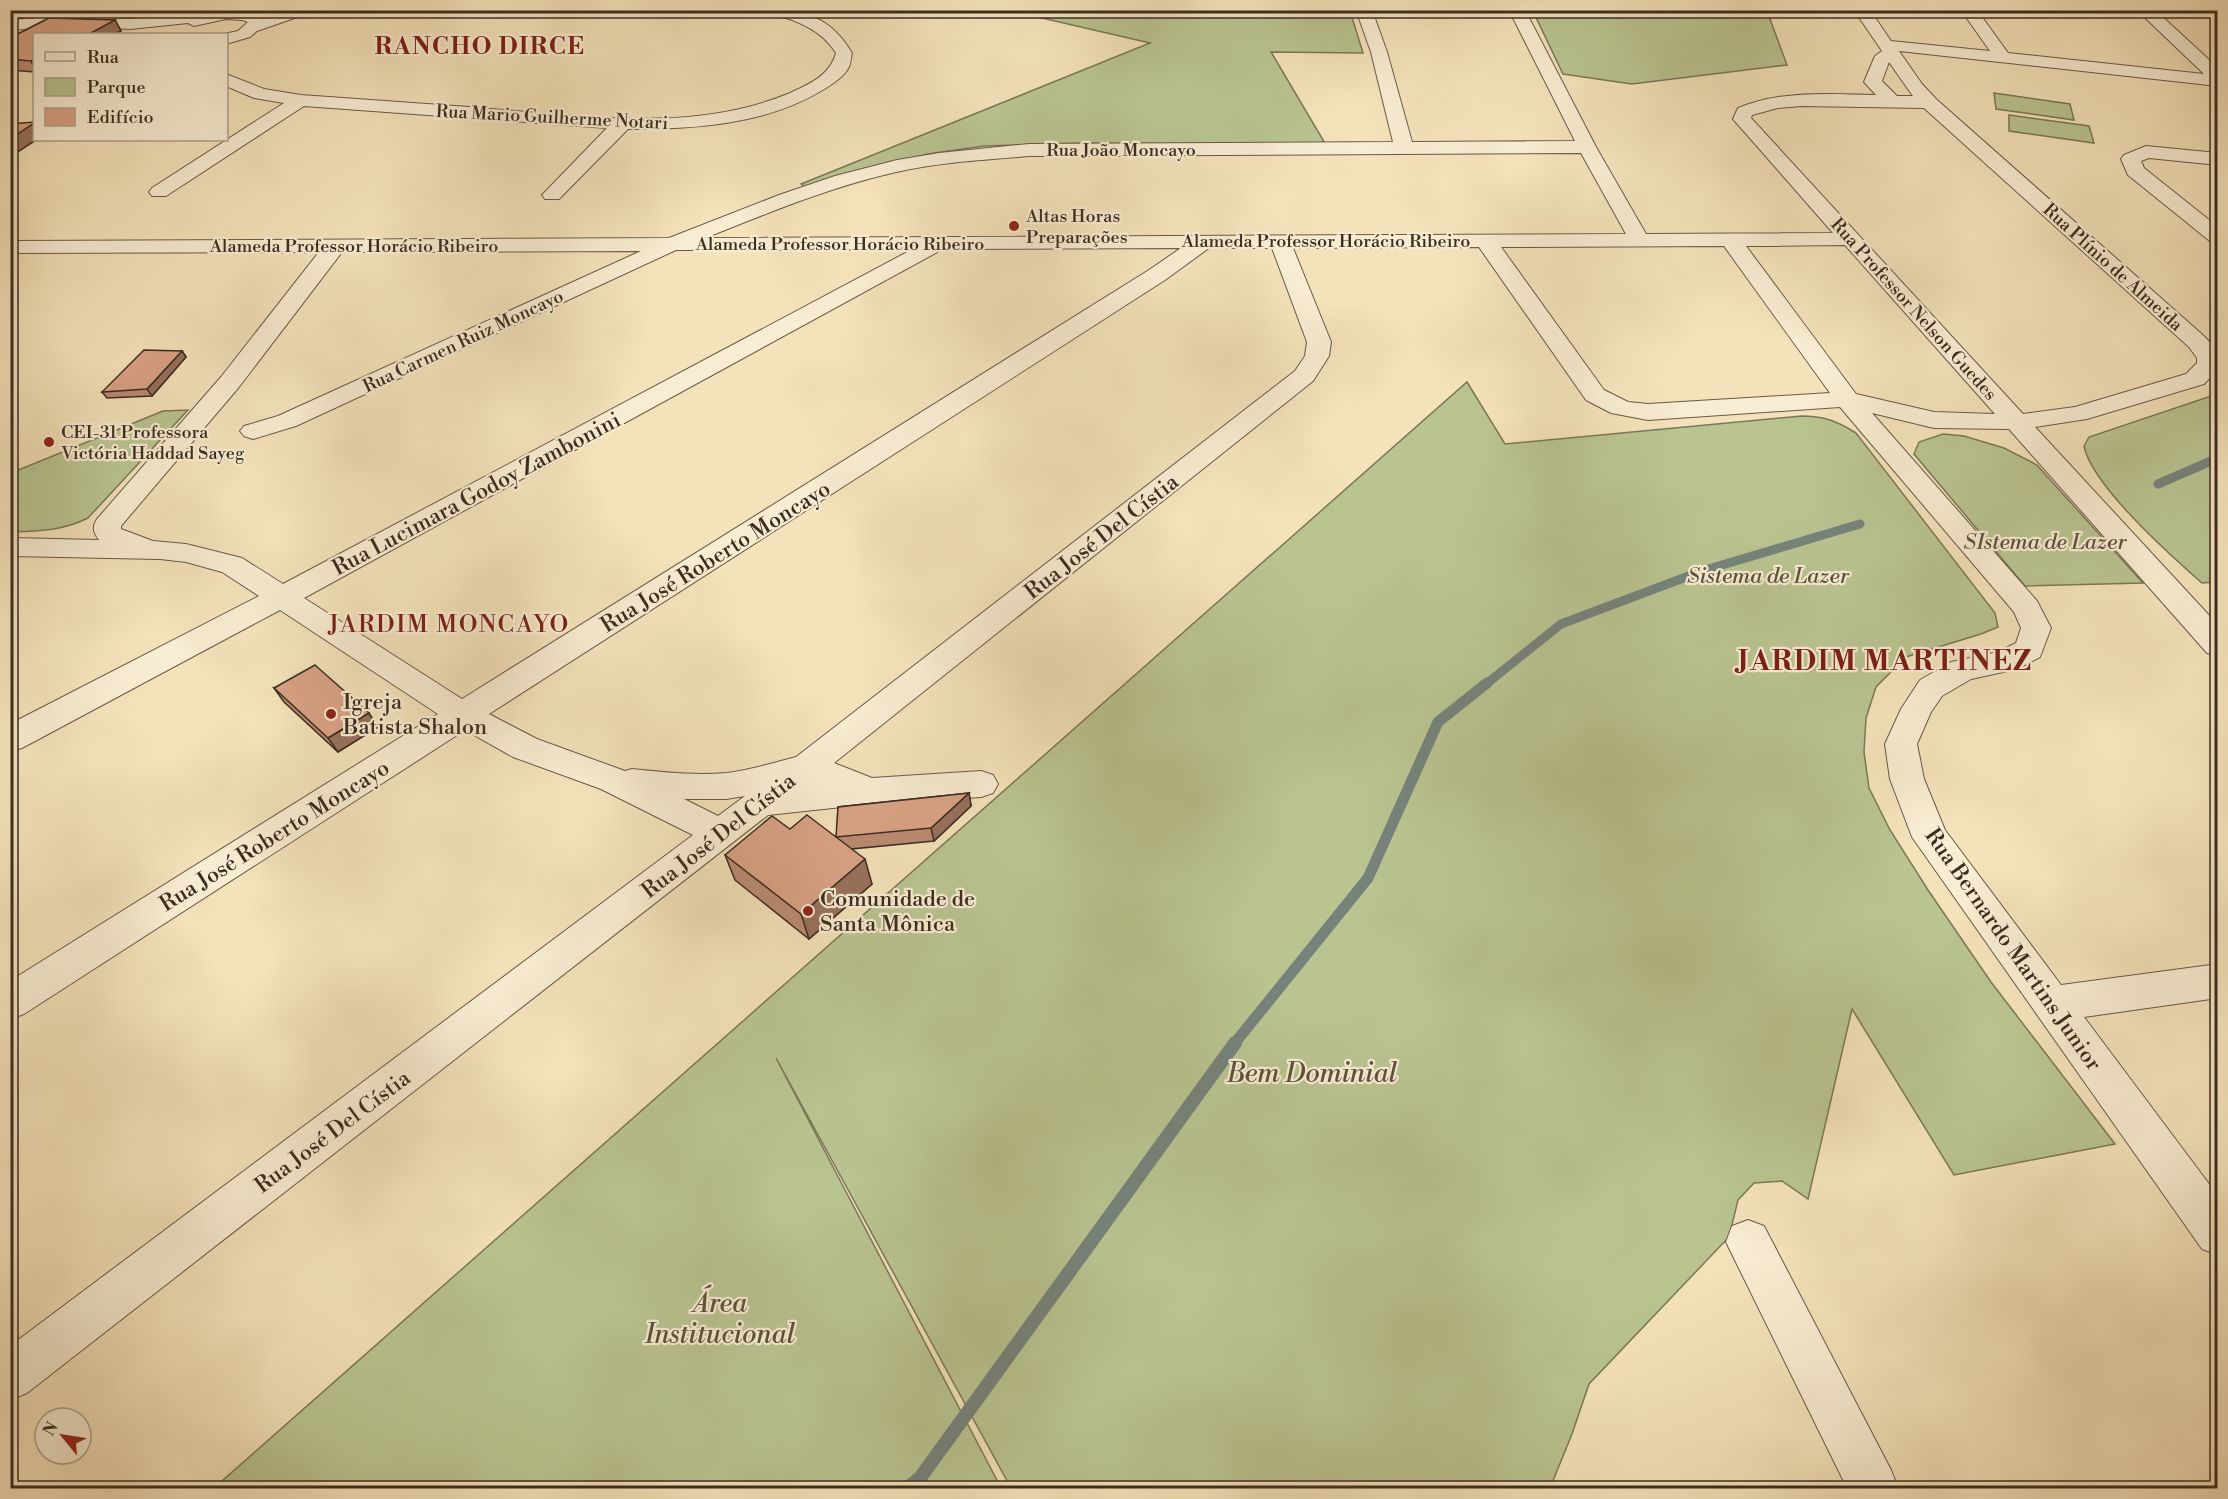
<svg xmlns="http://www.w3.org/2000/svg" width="2228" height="1499" viewBox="0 0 2228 1499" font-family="'Libre Bodoni',serif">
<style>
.green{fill:#b9c491;stroke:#7a7858;stroke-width:1.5}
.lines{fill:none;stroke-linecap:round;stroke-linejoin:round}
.stream-far2{stroke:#76837b;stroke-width:9}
.stream-far1{stroke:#76837b;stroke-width:11}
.stream{stroke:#76837b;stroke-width:14}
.minor-casing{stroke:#695a46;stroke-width:2}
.minor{fill:#f8ecd2;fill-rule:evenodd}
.wall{fill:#bb8b72;stroke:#3b2d20;stroke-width:1.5}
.shaded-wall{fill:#98715d;stroke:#3b2d20;stroke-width:1.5}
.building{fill:#d9a285;stroke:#3b2d20;stroke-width:1.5}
.poi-dot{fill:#8f2418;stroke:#f8ecd2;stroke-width:2}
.labels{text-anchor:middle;stroke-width:4.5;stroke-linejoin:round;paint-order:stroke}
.far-street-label{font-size:18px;fill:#3b2d20;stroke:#f8ecd2}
.far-poi-label{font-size:18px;fill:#3b2d20;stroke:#f8ecd2;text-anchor:start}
.street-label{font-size:22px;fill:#3b2d20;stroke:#f8ecd2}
.park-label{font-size:22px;font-style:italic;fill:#5a533c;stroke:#f8ecd2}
.poi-label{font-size:22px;fill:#3b2d20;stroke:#f8ecd2;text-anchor:start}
.far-district-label{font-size:24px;font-weight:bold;letter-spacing:1.5px;fill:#7a1f14;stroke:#f8ecd2}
.neighbourhood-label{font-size:24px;letter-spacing:1.5px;fill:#7a1f14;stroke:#f8ecd2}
.near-park-label{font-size:27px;font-style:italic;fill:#5a533c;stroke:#f8ecd2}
.district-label{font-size:28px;font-weight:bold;letter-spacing:1.5px;fill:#7a1f14;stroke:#f8ecd2}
</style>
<rect width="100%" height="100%" fill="#f4e2ba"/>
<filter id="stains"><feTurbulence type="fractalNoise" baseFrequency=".00333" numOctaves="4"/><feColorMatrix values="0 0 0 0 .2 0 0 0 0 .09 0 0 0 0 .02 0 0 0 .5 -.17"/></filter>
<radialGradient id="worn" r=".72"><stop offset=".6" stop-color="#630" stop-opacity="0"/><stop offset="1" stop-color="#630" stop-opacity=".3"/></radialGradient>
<path class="green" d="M10 11H74L11 20Z
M1012 11H1350L1363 53 1271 52 1326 145 1085 143 984 146 928 154 805 187 801 184 1150 43Z
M1533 11H1767L1787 65 1632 84 1563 74Z
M1994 93 2070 104 2074 120 1996 109Z
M2009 115 2089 126 2094 143 2009 131Z
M1467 382 1505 444 1801 416C1824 416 1837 421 1856 433L1995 613 1998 627 1981 634 1906 657 1876 687 1866 718 1864 752 1869 788 1890 830 1928 890 1991 982 2115 1144 1954 1175 1852 1009 1808 1199 1782 1181 1754 1183 1738 1200 1729 1237 1589 1384 1572 1434 1550 1488H1011L776 1058 1001 1488H214Z
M2217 394V582L2202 583C2170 555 2092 486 2084 446L2089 437Z
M188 410 88 518C62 531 38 531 11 532V473L163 411Z
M1943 434 1964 436 2004 448 2037 465 2143 583 2025 586 1914 454 1919 442Z"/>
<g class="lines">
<path class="stream-far2" d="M2158 484 2218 458
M1485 685 1561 624 1702 571 1860 524"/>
<path class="stream-far1" d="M1234 1044 1368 878 1438 722 1487 683"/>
<path class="stream" d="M908 1488 920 1478 1235 1043"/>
<g class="minor-casing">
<path id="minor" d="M220 10C235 10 251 8 263 19L287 10H311L309 13 257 31 250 37 226 44V34H224L238 31 248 22 242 20 226 19 194 26 188 23 130 29 71 26 10 30V20L71 16 130 19Z
M767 10C807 10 831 18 852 53 851 57 851 62 849 67 844 77 831 85 821 91 764 125 693 129 628 129L559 199H545L542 195 607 128 304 106 166 196H152L149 192 152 188 284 103 254 98 226 86V74L264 89 301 95C357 99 413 103 469 107 574 115 690 135 790 93 810 84 830 75 836 53 821 29 796 20 769 13Z
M1356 10H1372L1387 52 1412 142 1575 141 1509 10H1525L1596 147 1646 234 1833 233 1733 119 1738 108C1781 90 1830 94 1876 95L1864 82 1875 56 1882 51 1854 10H1870L1891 41 1990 51 1961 10H1977L2008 53 2204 74 2137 10H2155L2218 68V86L1899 51 1922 84 1936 99 2205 337 2218 352V370L2204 384 2087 419 2035 427 2218 625V656L2207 653 2009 429 1934 428 1872 413 2037 601 2051 628 2040 657 2017 669 1971 679 1942 696 1931 712 1917 744 1924 779 1945 830 2061 985 2218 964V998L2084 1017 2218 1196V1255L2202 1249 1912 837 1890 779 1885 744 1901 709 1920 680 1951 662 1998 652 2016 643 2021 628 2014 612 1840 407 1648 420 1611 413 1586 400 1479 247 1293 248 1331 342 1329 356 1313 381 834 763 872 778 981 771 993 775 998 784 993 793 981 797 870 804 768 815 27 1393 10 1400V1346L693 835 601 789 513 757 465 730 24 1014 10 1019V981L438 714 280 610 22 748 10 751V724L259 596 222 572 186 562 160 559 10 556V538L99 540C93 532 92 527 97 519L221 377 319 252 10 253V241L669 238 779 195 835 176 897 160 939 153 1029 144 1393 142 1371 52ZM1889 62 1910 92 1913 96H1897L1882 81ZM1801 106 1924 108 2189 347 2197 358V363L2186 374 2075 407 2023 414 1751 118 1752 115 1778 108ZM1581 153 1626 234 705 238C768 213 830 187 896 172 940 162 985 160 1029 156ZM1845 245 1995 414 1934 412 1856 394 1746 246ZM1724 246 1830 393 1648 404 1628 402 1604 390 1501 247ZM1181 248 1149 270 462 699 304 598 943 249ZM1209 248H1272L1307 342 1305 356 1295 371 796 757C773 763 750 770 727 773 695 776 663 772 632 769L625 771 537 739 489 714 1165 280ZM913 249 283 584 242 558 186 544 153 541 121 529V526L239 387 342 252 641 251 278 416 244 426 240 431 244 436 253 439 296 426 676 250ZM745 796 718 816 684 799H726Z
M2146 146 2218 153V165L2149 158 2141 161 2144 168 2218 227V244L2211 242 2128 175 2121 159 2124 155Z
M1748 1220 1764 1226 1891 1470 1898 1488H1847L1726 1242 1732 1226Z"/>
</g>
<use href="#minor" class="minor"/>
</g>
<path class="wall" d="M81 10H157L149 15 130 17 83 14Z
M49 18 115 20 121 31 115 34H34V72L10 70V38Z
M182 351 186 357 152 396 107 398 102 392Z
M274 688 378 727 338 752 284 702Z
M969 793 971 806 934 841 852 849 872 884 809 939 735 880 725 855 790 829 837 838 838 807Z"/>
<path class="shaded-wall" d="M127 10H157L149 15 130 17Z
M115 20 121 31 115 34H89Z
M34 59V67L31 61Z
M34 123V140H36L10 157V139Z
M182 351 186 357 152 396 147 389Z
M369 713 378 727 338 752 328 738Z
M969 793 971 806 934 841 931 828Z
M865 859 872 884 809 939 801 914Z"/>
<path class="building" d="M49 18 115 20 89 34H34V59L31 61 10 59V38Z
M34 122V123L10 139V124Z
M144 350 182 351 147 389 102 392Z
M315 665 369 713 328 738 274 688Z
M969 793 931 828 836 837 838 807Z
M807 815 865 859 801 914 725 855 772 816 790 829Z"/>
<g class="poi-dot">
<circle cx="1014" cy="226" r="6"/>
<circle cx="49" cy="442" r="6"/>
<circle cx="331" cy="714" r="6"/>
<circle cx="808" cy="911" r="6"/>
</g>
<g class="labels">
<g class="far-street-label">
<text transform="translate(552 117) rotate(3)" y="6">Rua Mario Guilherme Notari</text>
<text x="1121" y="156">Rua João Moncayo</text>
<text x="1326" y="247">Alameda Professor Horácio Ribeiro</text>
<text x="840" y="250">Alameda Professor Horácio Ribeiro</text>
<text x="354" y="252">Alameda Professor Horácio Ribeiro</text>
<text transform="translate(2113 267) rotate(42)" y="6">Rua Plínio de Almeida</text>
<text transform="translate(1914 309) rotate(48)" y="6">Rua Professor Nelson Guedes</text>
<text transform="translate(463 341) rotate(-25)" y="6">Rua Carmen Ruiz Moncayo</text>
</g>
<g class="far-poi-label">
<text x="1026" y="222">Altas Horas<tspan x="1026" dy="21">Preparações</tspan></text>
<text x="61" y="438">CEI-31 Professora<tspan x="61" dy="21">Victória Haddad Sayeg</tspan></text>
</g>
<g class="street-label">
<text transform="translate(476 493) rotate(-28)" y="8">Rua Lucimara Godoy Zambonini</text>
<text transform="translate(1101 536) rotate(-38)" y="8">Rua José Del Cístia</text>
<text transform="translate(715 556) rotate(-32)" y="8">Rua José Roberto Moncayo</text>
<text transform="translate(274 835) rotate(-32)" y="8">Rua José Roberto Moncayo</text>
<text transform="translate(718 835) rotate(-38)" y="8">Rua José Del Cístia</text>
<text transform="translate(2014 949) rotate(55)" y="8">Rua Bernardo Martins Junior</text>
<text transform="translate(332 1131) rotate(-37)" y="8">Rua José Del Cístia</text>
</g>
<g class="park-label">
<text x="2045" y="549">SIstema de Lazer</text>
<text x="1768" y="583">Sistema de Lazer</text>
</g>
<g class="poi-label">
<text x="343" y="709">Igreja<tspan x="343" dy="25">Batista Shalon</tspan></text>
<text x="820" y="906">Comunidade de<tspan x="820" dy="25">Santa Mônica</tspan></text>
</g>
<g class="far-district-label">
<text x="480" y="54">RANCHO DIRCE</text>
</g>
<g class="neighbourhood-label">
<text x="449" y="632">JARDIM MONCAYO</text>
</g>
<g class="near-park-label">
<text x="1312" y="1082">Bem Dominial</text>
<text x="720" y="1312">Área<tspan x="720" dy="31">Institucional</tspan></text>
</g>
<g class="district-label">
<text x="1885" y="670">JARDIM MARTINEZ</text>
</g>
</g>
<rect width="2228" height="1499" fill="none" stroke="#f4e2ba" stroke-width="36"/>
<rect x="12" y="12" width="2204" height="1475" fill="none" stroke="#3b2d20" stroke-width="3"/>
<rect x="18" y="18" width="2192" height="1463" fill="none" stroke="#3b2d20" stroke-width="1.5"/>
<rect x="33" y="33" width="195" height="108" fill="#f8ecd2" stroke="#aca08b" stroke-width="1.5"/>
<rect x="45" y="52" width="30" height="9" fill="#f8ecd2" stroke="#aca08b" stroke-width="1.5"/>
<text x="87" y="63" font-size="18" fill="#3b2d20">Rua</text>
<rect x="45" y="78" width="30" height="18" fill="#b9c491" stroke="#aca08b" stroke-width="1.5"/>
<text x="87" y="93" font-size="18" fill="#3b2d20">Parque</text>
<rect x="45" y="108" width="30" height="18" fill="#d9a285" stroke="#aca08b" stroke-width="1.5"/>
<text x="87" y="123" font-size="18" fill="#3b2d20">Edifício</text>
<g transform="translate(63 1436) rotate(300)"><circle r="28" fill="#f8ecd2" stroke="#aca08b" stroke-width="1.5"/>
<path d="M0-4.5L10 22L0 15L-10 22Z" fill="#8f2418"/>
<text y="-9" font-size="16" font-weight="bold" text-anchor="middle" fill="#3b2d20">N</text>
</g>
<rect width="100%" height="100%" filter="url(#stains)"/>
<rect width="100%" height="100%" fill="url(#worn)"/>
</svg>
